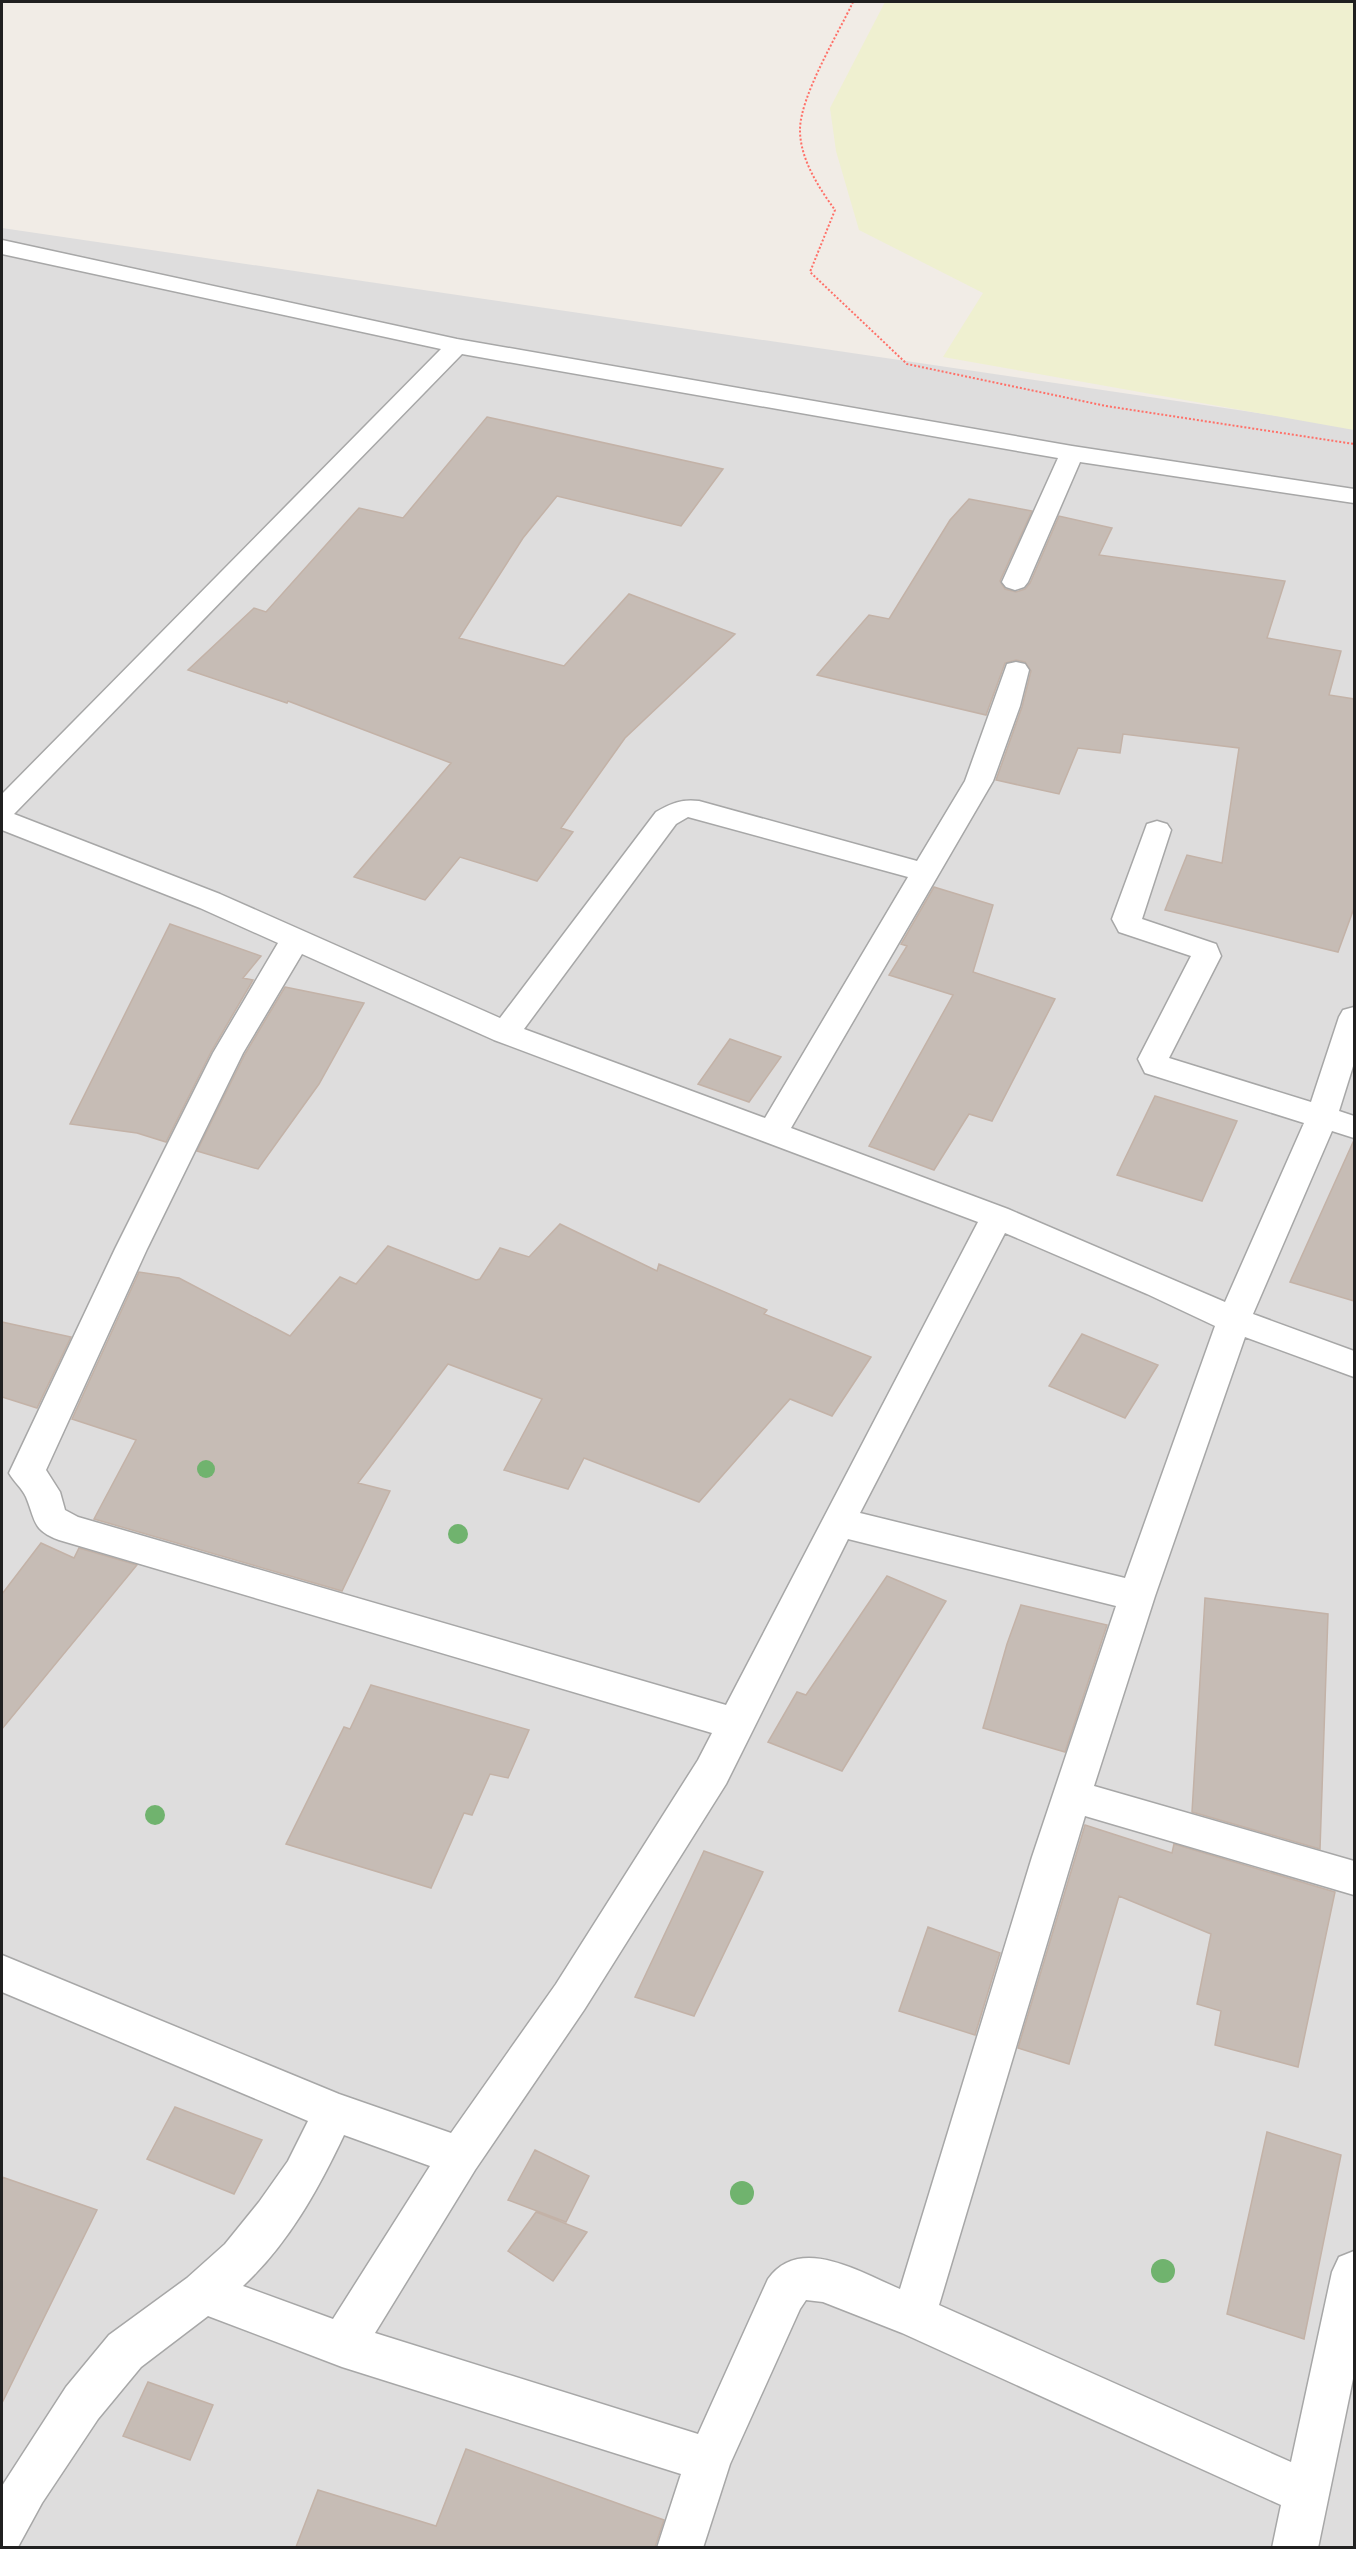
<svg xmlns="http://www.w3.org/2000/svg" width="1356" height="2549" viewBox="0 0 1356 2549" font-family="'PT Sans',sans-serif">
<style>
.residential{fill:#dedddd}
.farmland{fill:#eff0d0}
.building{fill:#c6bcb5;stroke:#c3b2a7;stroke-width:1.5}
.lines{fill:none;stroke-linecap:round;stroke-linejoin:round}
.minor-casing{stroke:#a7a7a7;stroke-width:3}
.path{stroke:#ff7068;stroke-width:2;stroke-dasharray:2 2;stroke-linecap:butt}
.minor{fill:#fff;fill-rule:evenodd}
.tree{fill:#70b36e}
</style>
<rect width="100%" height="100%" fill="#f1ece6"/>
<path class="residential" d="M2 228 1354 427V2547L2 2548Z"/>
<path class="farmland" d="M885 2H1354V430L943 357 983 293 859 230 836 151 830 108Z"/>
<path class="building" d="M487 417 723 469 681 526 557 496 523 538 459 638 564 666 629 594 735 634 625 738 561 828 573 832 537 881 460 857 425 900 354 877 451 763 288 701 287 703 188 670 254 608 266 612 359 508 403 518Z
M969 499 1032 511 1000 581 1005 589 1016 592 1025 589 1030 583 1059 516 1112 528 1099 555 1285 581 1267 638 1341 651 1329 695 1354 699V908L1338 952 1165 910 1187 855 1222 863 1239 748 1123 734 1120 753 1078 748 1059 794 996 780 1022 707 1031 671 1025 662 1016 660 1005 663 986 715 817 675 869 615 889 619 950 520Z
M934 887 993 905 973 972 1055 999 992 1121 969 1114 934 1170 869 1146 953 995 889 975 907 946 901 944Z
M170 924 261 956 243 978 253 980 211 1052 166 1142 137 1133 70 1124Z
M285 987 364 1003 319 1084 258 1169 197 1151 245 1054Z
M730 1039 781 1057 749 1102 698 1084Z
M1155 1096 1237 1121 1202 1201 1117 1175Z
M1354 1140V1301L1290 1282Z
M560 1224 657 1271 659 1264 767 1310 764 1314 871 1357 832 1416 790 1399 699 1502 584 1458 568 1489 504 1470 542 1399 448 1364 358 1483 390 1491 342 1591 94 1519 136 1440 72 1419 139 1272 179 1278 290 1336 340 1277 356 1284 388 1246 476 1280 480 1279 500 1248 529 1257Z
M2 1322 71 1337 37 1408 2 1397Z
M1082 1334 1158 1365 1125 1418 1049 1386Z
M41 1543 74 1558 79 1548 137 1565 2 1729V1594Z
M887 1576 946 1601 842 1771 768 1742 797 1692 806 1695Z
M1205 1598 1328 1614 1320 1849 1192 1812Z
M1021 1605 1107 1625 1065 1752 983 1728 1007 1644Z
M371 1685 529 1730 508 1778 490 1774 472 1815 464 1813 431 1888 286 1844 344 1727 350 1729Z
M1085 1825 1172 1853 1174 1844 1335 1892 1298 2067 1215 2045 1221 2011 1197 2004 1211 1934 1119 1896 1069 2064 1018 2048Z
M704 1851 763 1872 694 2016 635 1997Z
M928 1927 1000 1953 975 2035 899 2011Z
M175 2107 262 2140 234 2194 147 2159Z
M1267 2132 1341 2155 1304 2339 1227 2314Z
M535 2150 589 2176 566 2222 508 2200Z
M2 2177 97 2210 2 2403Z
M536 2212 587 2232 553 2281 508 2251Z
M148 2382 213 2405 190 2460 123 2436Z
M466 2449 664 2520 655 2547H296L318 2490 436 2526Z"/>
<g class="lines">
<g class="minor-casing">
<path id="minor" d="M2 240 457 339 1072 446 1354 489V503L1080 462 1028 582 1024 587 1015 590 1006 587 1002 582 1058 458 462 354 14 814 220 894 500 1018 656 812C672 803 681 799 699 801L917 861 965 781 1007 664 1016 662 1025 664 1029 670 1020 706 993 781 791 1128 1008 1209 1225 1302 1304 1123 1145 1073 1138 1059 1191 956 1119 932 1112 919 1147 824 1157 821 1167 824 1171 830 1142 919 1216 944 1221 956 1169 1058 1311 1102 1339 1017 1343 1010 1354 1007V1063L1339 1111 1354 1116V1138L1332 1131 1253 1314 1354 1351V1377L1245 1337 1155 1596 1094 1786 1354 1861V1895L1085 1816 939 2305 1291 2462 1332 2272 1339 2257 1354 2251V2374L1318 2548H1272L1281 2505 902 2333 823 2302 806 2300 800 2309 730 2464 703 2548H657L681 2474 342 2367 208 2316 141 2367 98 2419 42 2503 18 2547 2 2548V2486L66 2387 109 2335 187 2278 225 2244 259 2202 288 2161 308 2121 2 1992V1955L339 2094 451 2133 556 1984 698 1760 712 1733 59 1540C32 1530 36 1521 26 1497 22 1488 14 1482 9 1473L115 1249 213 1053 278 943 200 908 2 830V794L441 349 2 254ZM688 817 908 877 765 1118 524 1029 676 824ZM302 954 494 1040 978 1222 726 1705 78 1517 65 1510 60 1492 46 1470 147 1249 243 1053ZM1005 1233 1147 1294 1215 1326 1125 1578 860 1513ZM848 1539 1116 1606 1032 1857 900 2289C861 2273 800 2234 768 2279L698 2434 375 2333 475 2170 584 2010 726 1784ZM344 2135 430 2166 333 2319 243 2286C288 2244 318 2190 344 2135Z"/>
</g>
<path class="path" d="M853 2C838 34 800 96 800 130 800 159 819 188 835 210L810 272 907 364 1106 406 1354 444"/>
<use href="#minor" class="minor"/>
</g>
<g class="tree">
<circle cx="206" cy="1469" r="9"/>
<circle cx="458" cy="1534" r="10"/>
<circle cx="155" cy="1815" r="10"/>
<circle cx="742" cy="2193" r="12"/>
<circle cx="1163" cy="2271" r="12"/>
</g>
<rect width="1356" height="2549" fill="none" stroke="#202020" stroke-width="6"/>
</svg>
